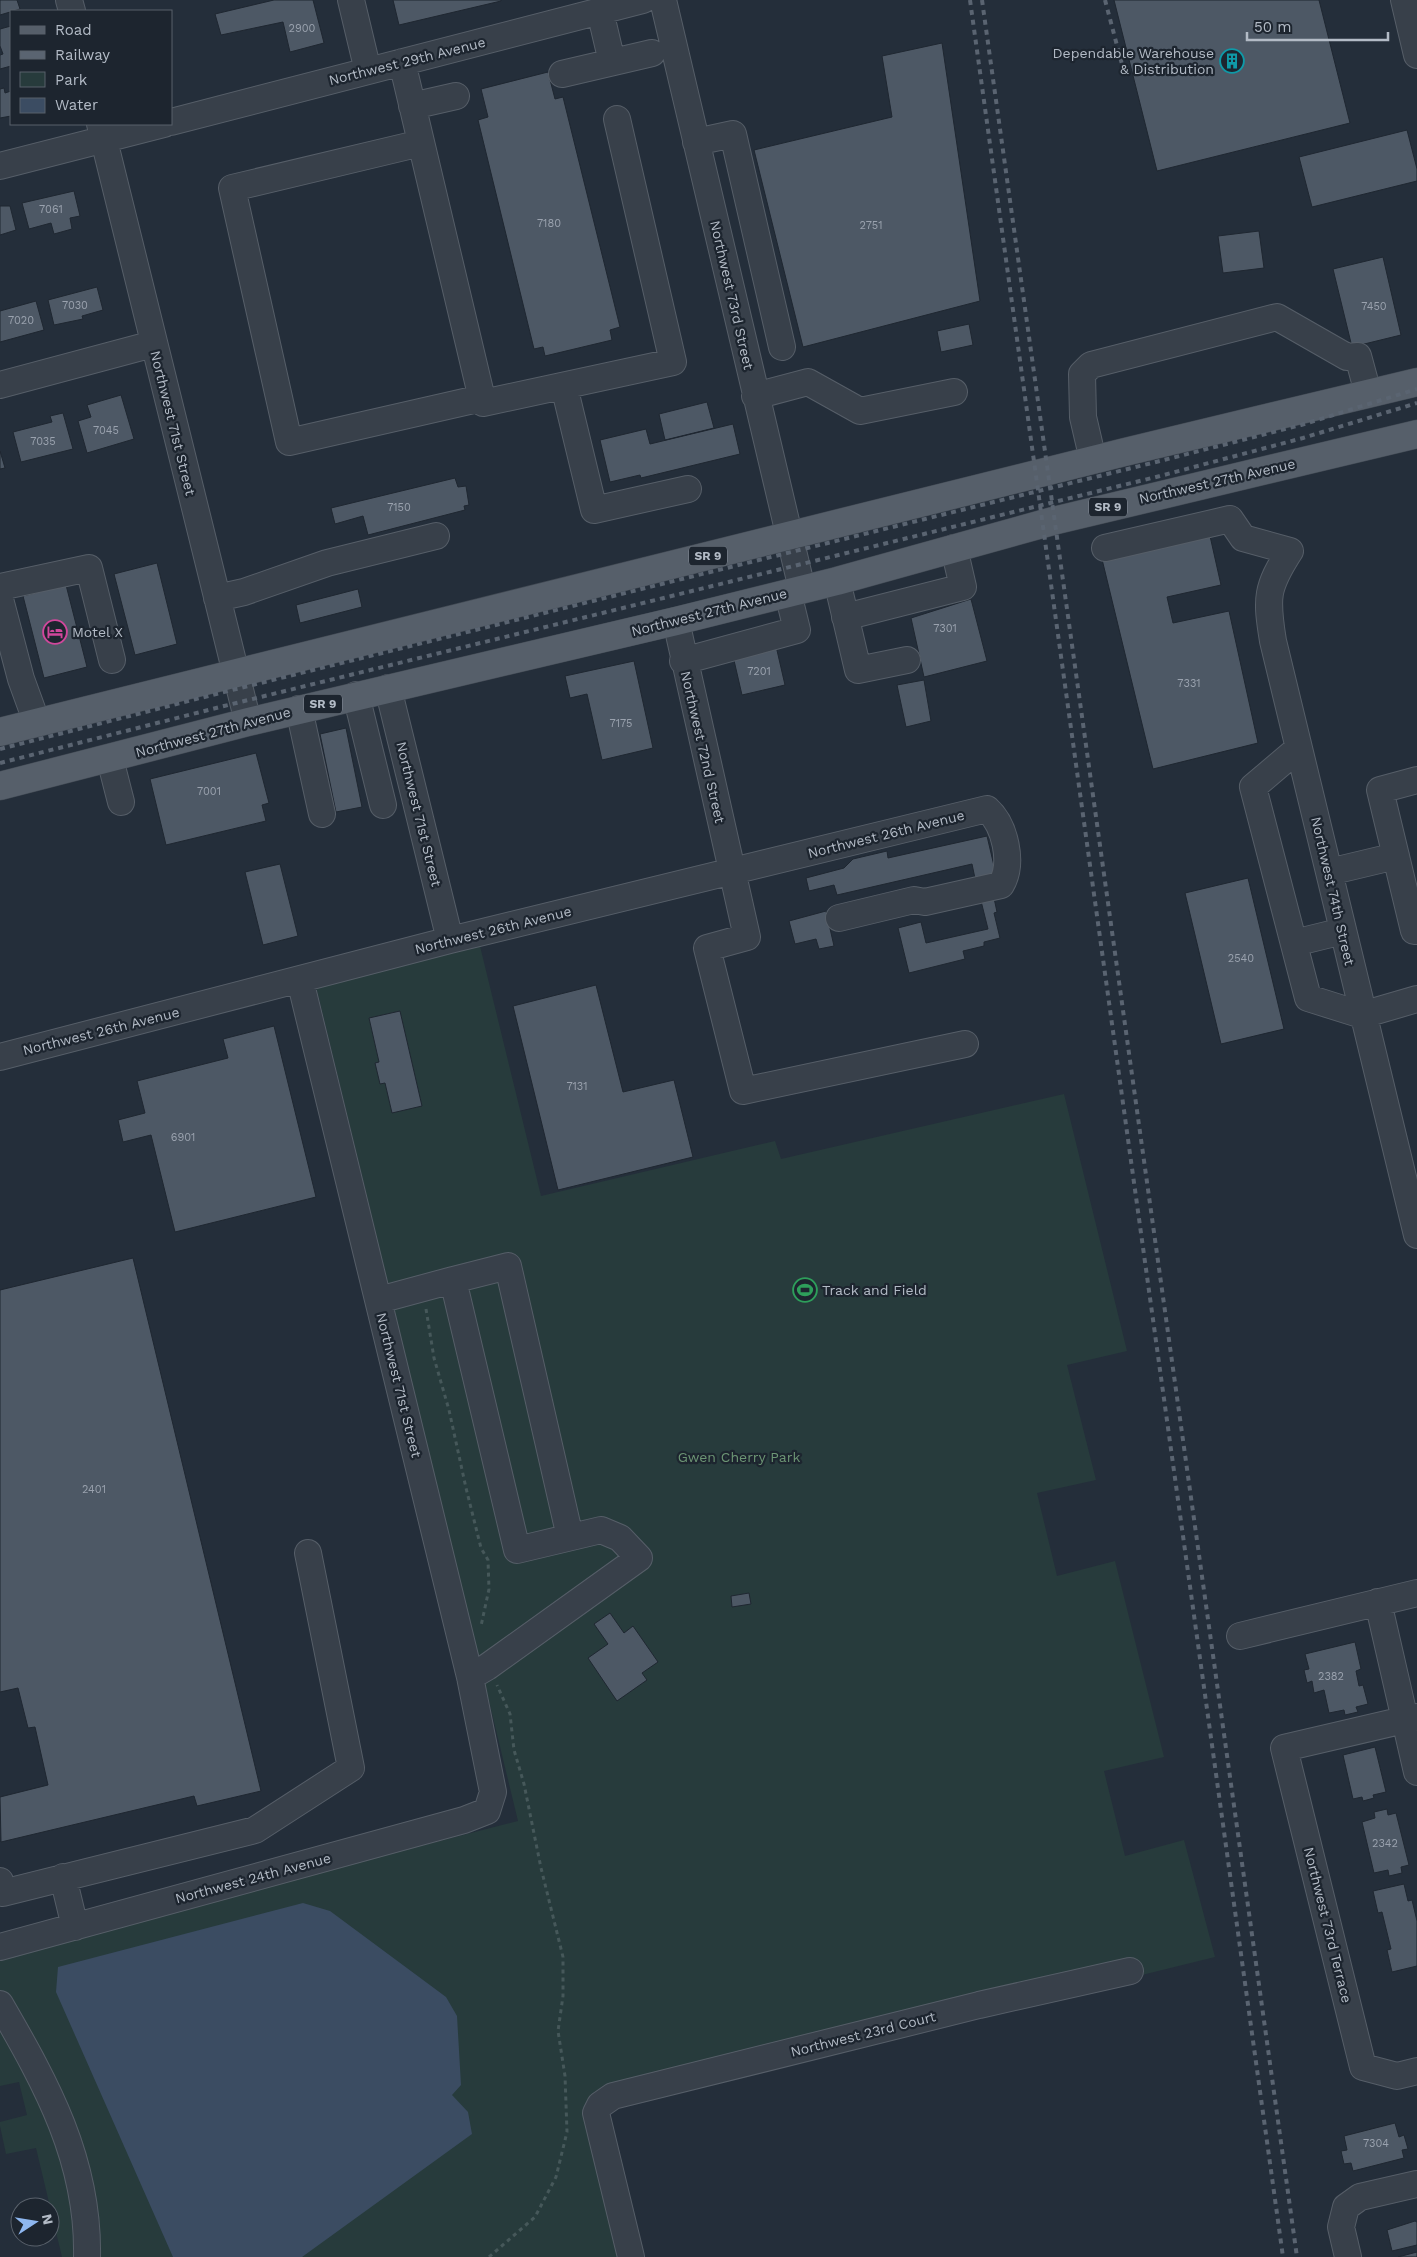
<svg xmlns="http://www.w3.org/2000/svg" width="1417" height="2257" viewBox="0 0 1417 2257" font-family="'Work Sans',sans-serif">
<style>
.green{fill:#273b3c}
.water{fill:#3b4c62}
.building{fill:#4d5865;stroke:#1f2731}
.lines{fill:none;stroke-linecap:round;stroke-linejoin:round}
.minor-casing{stroke:#565e68;stroke-width:28}
.major-casing{stroke:#414953;stroke-width:29}
.path{stroke:#46585a;stroke-width:3;stroke-dasharray:4 4;stroke-linecap:butt}
.minor{stroke:#38404a;stroke-width:26}
.major{stroke:#565f6a;stroke-width:28}
.rail{stroke:#5a6471;stroke-width:4;stroke-dasharray:5 5;stroke-linecap:butt}
.labels{text-anchor:middle;stroke-width:4.5;stroke-linejoin:round;paint-order:stroke}
.number-label{font-size:11px;fill:#9aa2ae}
.shield{fill:#1d252f;stroke:#868e99;stroke-width:1}
.shield-label{font-size:12px;font-weight:bold;fill:#b3bbc6}
.poi-label{font-size:14px;fill:#b3bbc6;stroke:#1d252f;text-anchor:start}
.street-label{font-size:14px;fill:#b3bbc6;stroke:#1d252f}
.park-label{font-size:14px;fill:#6c9574;stroke:#1d252f}
</style>
<rect width="100%" height="100%" fill="#242e3a"/>
<path class="green" d="M479 942 541 1196 775 1141 781 1159 1064 1094 1127 1351 1067 1365 1096 1480 1037 1493 1057 1576 1115 1561 1164 1757 1104 1771 1125 1856 1184 1840 1215 1957 591 2111 627 2257H62L36 2148 6 2154 0 2126V2122L27 2115 19 2082 0 2086V1953L518 1821 315 982Z"/>
<path class="water" d="M303 1903 330 1911 446 1997 457 2016 461 2085 452 2095 468 2112 472 2134 302 2257H173L56 1992 58 1967Z"/>
<path class="building" d="M0 0H17L20 9 0 15Z
M274 0H313L324 43 290 52 283 22 221 35 215 14Z
M393 0H501V1L399 25Z
M1114 0H1319L1350 123 1157 171Z
M11 26V66L0 69V55L3 54 0 46V29Z
M942 43 980 301 803 347 754 150 892 117 882 56Z
M548 72 555 99 563 97 620 327 610 330 612 340 545 356 543 347 534 349 478 120 488 117 481 89Z
M4 88 5 93 11 91V116L0 118V89Z
M1407 130 1417 169V181L1312 207 1299 157Z
M74 191 80 216 70 218 72 229 54 234 51 223 29 229 22 203Z
M0 206H10L16 230 0 235Z
M1259 231 1264 268 1223 273 1218 236Z
M1383 257 1401 335 1352 347 1333 269Z
M97 287 103 310 82 316 83 319 54 325 48 300Z
M36 301 44 330 0 342V311Z
M969 324 973 345 941 352 937 331Z
M121 395 134 439 87 453 78 421 91 417 87 405Z
M707 402 714 428 665 440 659 414Z
M63 413 73 449 21 462 13 432 52 422 50 416Z
M733 424 740 454 641 478 640 475 610 482 600 440 646 429 650 444Z
M0 451 5 468 0 469Z
M455 478 458 487 466 486 469 505 464 506 465 510 368 535 363 516 335 524 331 508Z
M1208 527 1221 585 1167 597 1173 623 1229 611 1258 743 1153 769 1100 551Z
M157 563 177 644 135 655 114 574Z
M66 585 87 667 44 678 23 596Z
M358 589 362 607 300 623 296 605Z
M971 599 987 661 924 677 911 618Z
M776 646 785 685 742 695 733 656Z
M634 661 653 748 602 760 587 694 570 698 565 676Z
M924 680 931 721 906 727 897 685Z
M346 728 362 807 336 812 320 734Z
M256 753 269 803 262 805 266 821 166 845 150 779Z
M987 836 998 883 977 888 972 864 837 895 834 885 809 891 806 878 844 868 853 859 887 851 888 858Z
M280 864 298 936 263 945 245 872Z
M1248 878 1284 1029 1221 1044 1185 893Z
M994 898 997 912 994 913 1000 938 984 942V946L963 951 965 959 909 973 898 928 921 922 926 943 988 929 981 901Z
M826 911 834 946 819 949 816 939 795 944 789 921Z
M596 985 623 1092 674 1080 693 1157 558 1190 513 1006Z
M400 1011 422 1106 392 1113 385 1083 380 1084 375 1063 379 1062 369 1018Z
M274 1026 316 1197 175 1232 151 1135 123 1142 118 1120 145 1113 137 1081 228 1058 223 1039Z
M133 1258 261 1791 197 1806 194 1796 1 1842 0 1797 48 1785 35 1727 28 1728 18 1688 0 1692V1290Z
M749 1593 751 1604 732 1607 731 1596Z
M610 1613 624 1633 633 1626 658 1662 642 1673 647 1680 617 1701 588 1658 608 1644 594 1624Z
M1355 1642 1361 1669 1356 1671 1359 1686 1363 1685 1368 1704 1356 1707 1358 1712 1345 1715 1344 1710 1329 1713 1324 1690 1314 1693 1312 1681 1307 1683 1304 1670 1309 1669 1305 1654Z
M1375 1747 1386 1792 1373 1795 1374 1798 1363 1801 1362 1797 1353 1799 1343 1755Z
M1387 1809 1388 1815 1396 1813 1409 1865 1401 1867 1402 1873 1389 1876 1388 1870 1374 1873 1362 1822 1375 1818 1374 1812Z
M1404 1884 1408 1901 1412 1900 1417 1921V1966L1392 1972 1387 1950 1391 1949 1382 1912 1378 1913 1373 1891Z
M1395 2123 1399 2137 1404 2135 1408 2149 1402 2150 1404 2158 1353 2171 1351 2163 1344 2164 1341 2151 1347 2150 1344 2136Z
M1415 2221 1417 2222V2245L1392 2251 1387 2230Z
M1417 2252V2257H1398Z"/>
<g class="lines">
<g class="minor-casing">
<path id="minor" d="M69 0 72 11
M351 0 368 71
M663 0 802 589
M1404 0 1417 55
M600 11 612 62
M402 62 483 403 673 362 617 119
M562 74 652 53
M412 106 456 96
M171 122 643 0
M100 124 248 722
M696 142 733 134 782 347
M421 143 232 188 289 442 482 398
M0 166 164 124
M0 385 153 344
M564 386 594 510 688 489
M755 396 808 382 860 411 954 392
M1093 460 1083 417 1082 374 1091 365 1277 317 1347 357 1358 356 1368 393
M1105 548 1230 519 1243 538 1290 551C1266 588 1266 598 1273 641L1417 1235
M837 581 858 670 907 660
M0 587 89 568 112 660
M217 598 244 592 327 563 436 536
M0 599 21 679 37 723
M845 617 963 587 954 548
M676 621 747 937 707 948 743 1091 965 1044
M683 661 797 630 788 593
M388 688 450 940
M356 695 383 805
M299 709 322 814
M1299 748 1253 787 1308 998 1362 1015 1417 999
M110 759 121 802
M1417 780 1380 790 1414 931H1417
M1329 872 1396 856
M1294 943 1343 931
M0 1057 450 940 987 809C1005 825 1014 863 1001 885L925 902 914 900 839 918
M453 1280 508 1266 570 1537
M379 1300 453 1280 517 1550 601 1530 620 1538 639 1558 487 1667 470 1677
M1378 1602 1417 1772
M1240 1636 1417 1593
M1417 1717 1284 1748 1363 2067 1397 2076 1417 2071
M63 1877 75 1927
M0 1881 3 1893 255 1830 351 1768 308 1553
M0 1947 464 1820 487 1811 493 1792 470 1677 300 980
M0 2004C47 2085 89 2161 87 2257
M631 2257 596 2113 600 2105 613 2096 979 2005 1130 1971
M1348 2257 1341 2227 1346 2207 1360 2197 1417 2184"/>
</g>
<g class="major-casing">
<path id="major" d="M0 732 1125 452 1417 382
M0 786 248 722 676 621 837 581 1053 521 1417 434"/>
</g>
<path class="path" d="M426 1309 434 1358 449 1410 466 1488 481 1548 488 1560 489 1589 481 1626
M489 2257 535 2217 556 2177 567 2132 565 2076 558 2031 563 1996V1957L541 1868 524 1784 514 1750 510 1714 497 1685"/>
<use href="#minor" class="minor"/>
<use href="#major" class="major"/>
<path class="rail" d="M970 0 1283 2257
M982 0 1297 2257
M1105 0 1124 72
M0 749 220 693 1156 462 1301 425 1417 389
M0 763 224 706 1160 476 1303 438 1417 403"/>
</g>
<defs>
<g id="building-ring" transform="scale(1.25)"><circle r="9.5" fill="#1d252f" stroke="#0f9aa8" stroke-width="1.5"/><path d="M-4-6H4V6H1V3H-1V6H-4ZM-2.5-4.3h1.7v1.8h-1.7ZM.8-4.3h1.7v1.8H.8ZM-2.5-1h1.7V.8h-1.7ZM.8-1h1.7V.8H.8Z" fill="#0f9aa8"/></g>
<g id="hotel-ring" transform="scale(1.25)"><circle r="9.5" fill="#1d252f" stroke="#d1479c" stroke-width="1.5"/><path d="M-6-4.5h1.5V1H6V5H4.5V3h-9V5H-6ZM-4 0a1.8 1.8 0 1 1 3.6 0ZM.5 0V-2.5h3Q6-2.5 6 0Z" fill="#d1479c"/></g>
<g id="stadium-ring" transform="scale(1.25)"><circle r="9.5" fill="#1d252f" stroke="#2e9e5b" stroke-width="1.5"/><path d="M0-5a6.5 5 0 1 0 0 10a6.5 5 0 1 0 0-10ZM-3.5-1.8h7v3.6h-7Z" fill="#2e9e5b"/></g>
</defs>
<g fill-rule="evenodd">
<use href="#building-ring" x="1232" y="61"/>
<use href="#hotel-ring" x="55" y="632"/>
<use href="#stadium-ring" x="805" y="1290"/>
</g>
<g class="labels">
<g class="number-label">
<text x="302" y="32">2900</text>
<text x="51" y="213">7061</text>
<text x="549" y="227">7180</text>
<text x="871" y="229">2751</text>
<text x="75" y="309">7030</text>
<text x="1374" y="310">7450</text>
<text x="21" y="324">7020</text>
<text x="106" y="434">7045</text>
<text x="43" y="445">7035</text>
<text x="399" y="511">7150</text>
<text x="945" y="632">7301</text>
<text x="759" y="675">7201</text>
<text x="1189" y="687">7331</text>
<text x="621" y="727">7175</text>
<text x="209" y="795">7001</text>
<text x="1241" y="962">2540</text>
<text x="577" y="1090">7131</text>
<text x="183" y="1141">6901</text>
<text x="94" y="1493">2401</text>
<text x="1331" y="1680">2382</text>
<text x="1385" y="1847">2342</text>
<text x="1376" y="2147">7304</text>
</g>
<g class="shield">
<rect x="1089" y="497.5" width="38" height="19" rx="4"/>
<rect x="689" y="546.5" width="38" height="19" rx="4"/>
<rect x="304" y="694.5" width="38" height="19" rx="4"/>
</g>
<g class="shield-label">
<text x="1108" y="511">SR 9</text>
<text x="708" y="560">SR 9</text>
<text x="323" y="708">SR 9</text>
</g>
<g class="poi-label">
<text x="1214" y="58" text-anchor="end">Dependable Warehouse<tspan x="1214" dy="16">&amp; Distribution</tspan></text>
<text x="72" y="637">Motel X</text>
<text x="822" y="1295">Track and Field</text>
</g>
<g class="street-label">
<text transform="translate(407 61) rotate(-14)" y="5">Northwest 29th Avenue</text>
<text transform="translate(732 295) rotate(77)" y="5">Northwest 73rd Street</text>
<text transform="translate(173 423) rotate(76)" y="5">Northwest 71st Street</text>
<text transform="translate(1217 481) rotate(-13)" y="5">Northwest 27th Avenue</text>
<text transform="translate(709 612) rotate(-14)" y="5">Northwest 27th Avenue</text>
<text transform="translate(213 732) rotate(-15)" y="5">Northwest 27th Avenue</text>
<text transform="translate(703 747) rotate(77)" y="5">Northwest 72nd Street</text>
<text transform="translate(419 814) rotate(76)" y="5">Northwest 71st Street</text>
<text transform="translate(886 834) rotate(-14)" y="5">Northwest 26th Avenue</text>
<text transform="translate(1333 891) rotate(77)" y="5">Northwest 74th Street</text>
<text transform="translate(493 930) rotate(-14)" y="5">Northwest 26th Avenue</text>
<text transform="translate(101 1031) rotate(-14)" y="5">Northwest 26th Avenue</text>
<text transform="translate(399 1385) rotate(76)" y="5">Northwest 71st Street</text>
<text transform="translate(253 1878) rotate(-15)" y="5">Northwest 24th Avenue</text>
<text transform="translate(1328 1925) rotate(76)" y="5">Northwest 73rd Terrace</text>
<text transform="translate(863 2034) rotate(-14)" y="5">Northwest 23rd Court</text>
</g>
<g class="park-label">
<text x="739" y="1462">Gwen Cherry Park</text>
</g>
</g>
<rect x="10" y="10" width="162" height="115" fill="#1d252f" stroke="#59616b"/>
<rect x="20" y="26" width="25" height="8" fill="#565f6a" stroke="#59616b"/>
<text x="55" y="35" font-size="15" fill="#b3bbc6">Road</text>
<rect x="20" y="51" width="25" height="8" fill="#5a6471" stroke="#59616b"/>
<text x="55" y="60" font-size="15" fill="#b3bbc6">Railway</text>
<rect x="20" y="72" width="25" height="15" fill="#273b3c" stroke="#59616b"/>
<text x="55" y="85" font-size="15" fill="#b3bbc6">Park</text>
<rect x="20" y="98" width="25" height="15" fill="#3b4c62" stroke="#59616b"/>
<text x="55" y="110" font-size="15" fill="#b3bbc6">Water</text>
<g transform="translate(35 2222) rotate(78)"><circle r="24" fill="#1d252f" stroke="#59616b"/>
<path d="M0-4L9 19L0 12L-9 19Z" fill="#8eb7f0"/>
<text y="-8" font-size="14" font-weight="bold" text-anchor="middle" fill="#b3bbc6">N</text>
</g>
<path d="M1247 32v8h141v-8" fill="none" stroke="#b3bbc6" stroke-width="2.5"/>
<text x="1254" y="32" font-size="15" fill="#b3bbc6" stroke="#1d252f" stroke-width="4" paint-order="stroke">50 m</text>
</svg>
